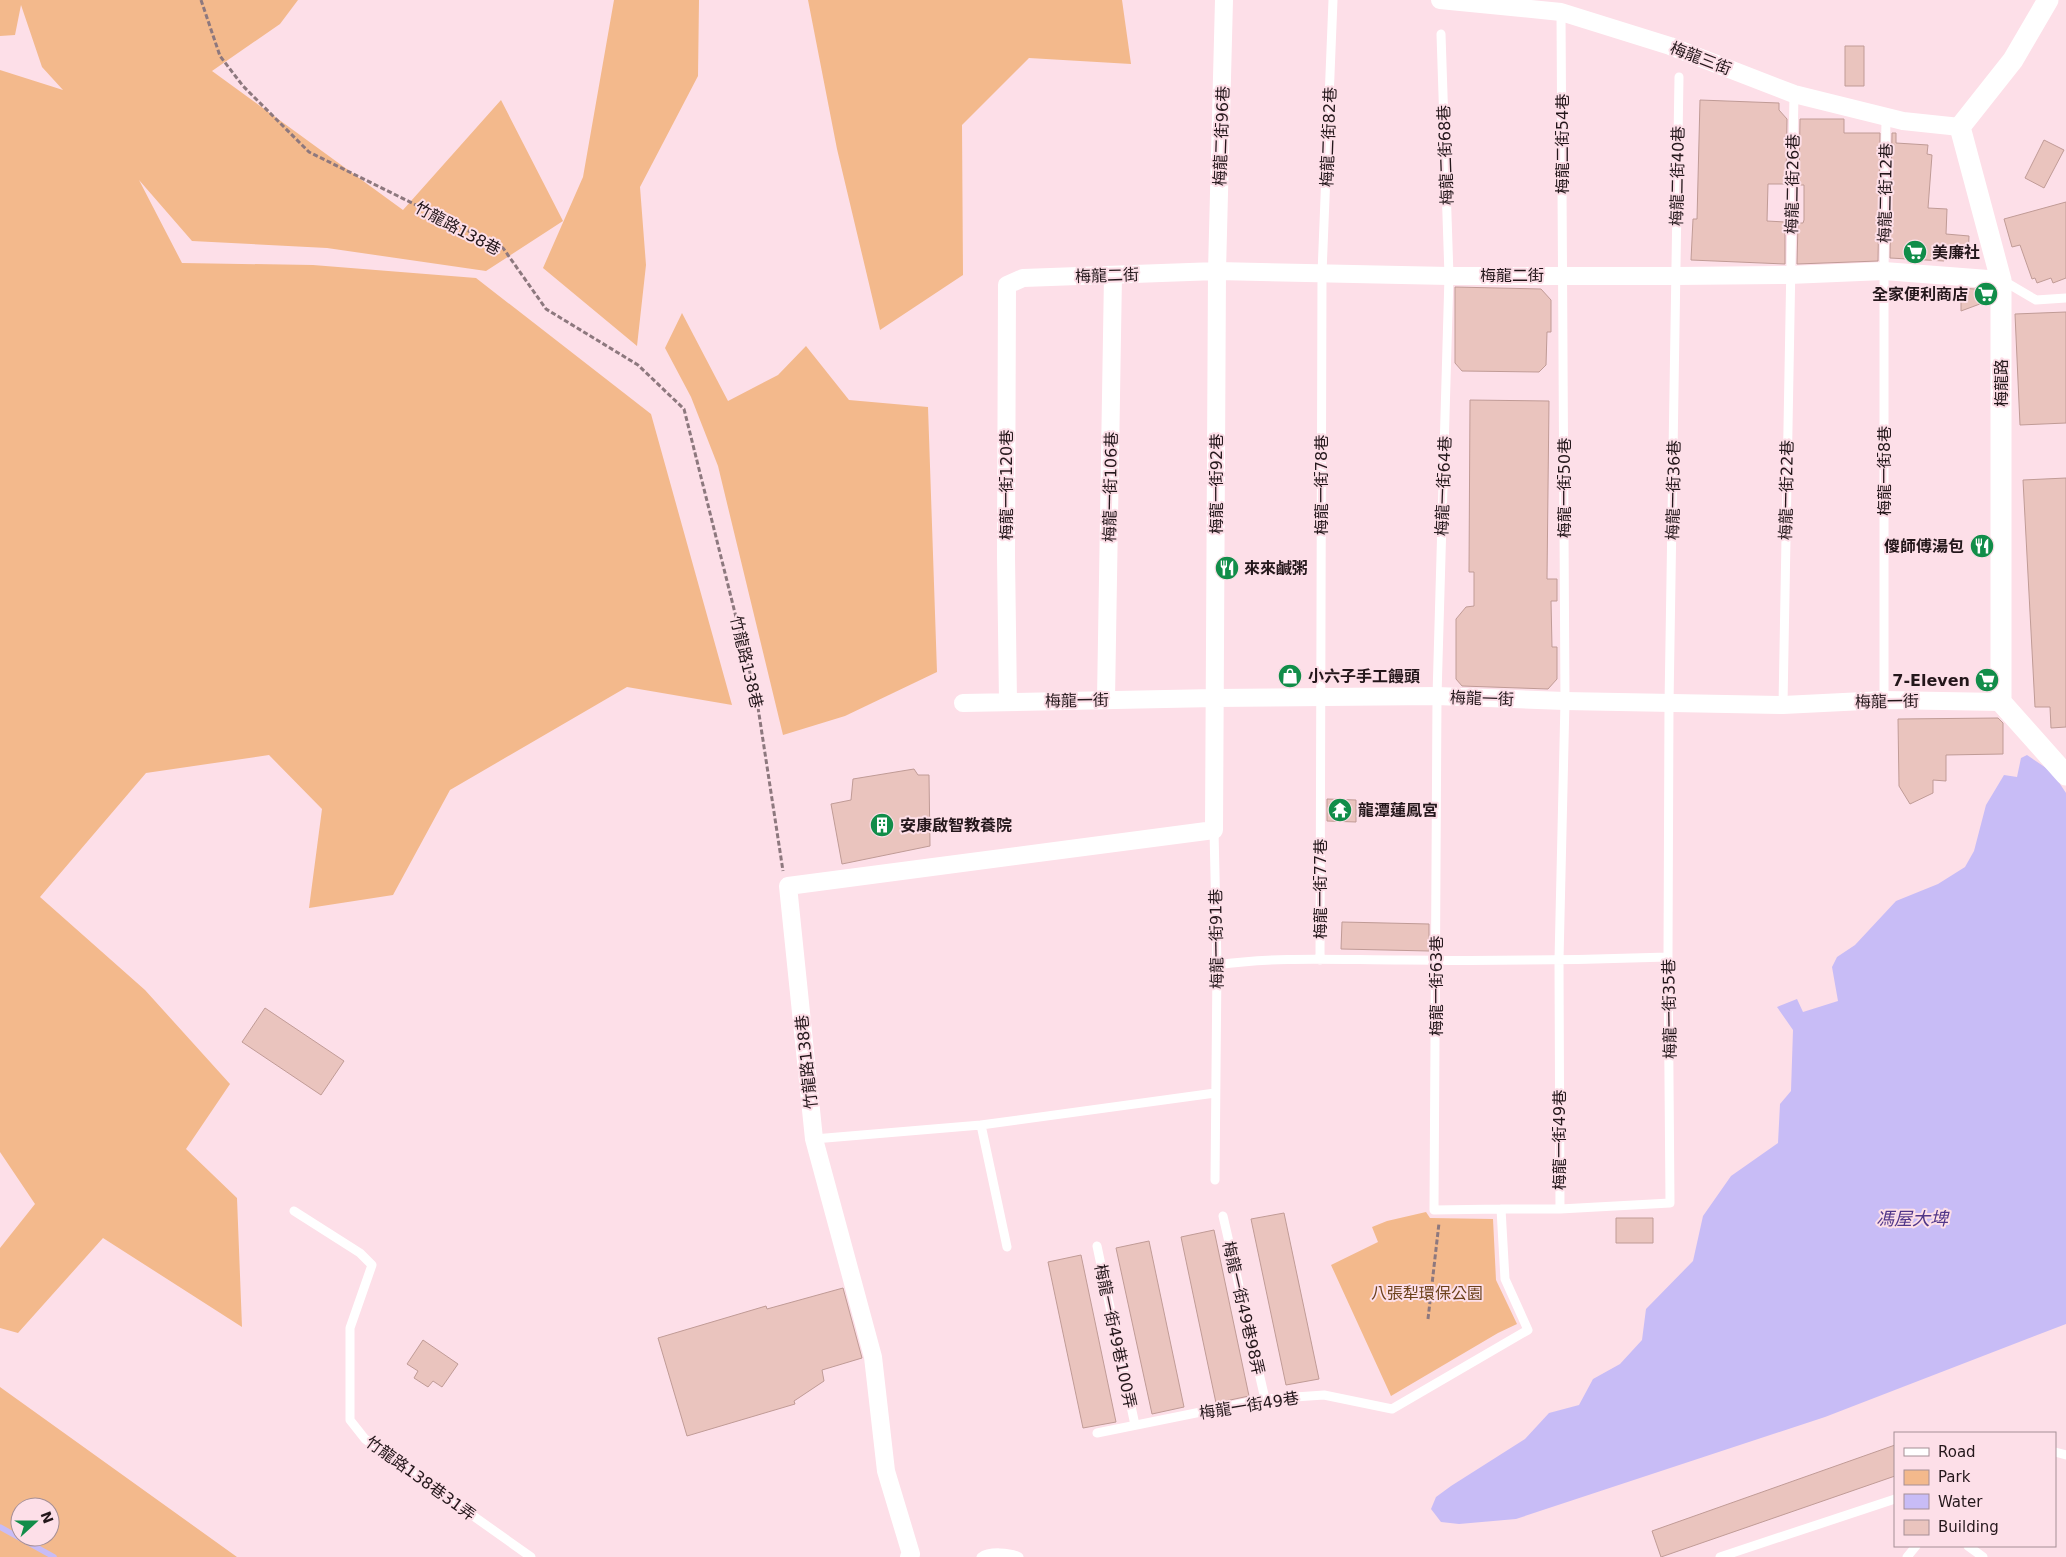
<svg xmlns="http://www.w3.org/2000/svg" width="2066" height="1557" viewBox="0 0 2066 1557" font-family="'DejaVu Sans','Noto Sans TC',sans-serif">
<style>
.green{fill:#f3b98c;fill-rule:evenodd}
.water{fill:#c8bcf6}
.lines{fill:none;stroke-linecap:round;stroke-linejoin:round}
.stream{stroke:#c8bcf6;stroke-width:5.5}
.building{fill:#eac4be;stroke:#c09b96}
.path{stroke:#8d787e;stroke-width:3;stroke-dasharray:5 2.5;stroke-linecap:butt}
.service{stroke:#fff;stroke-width:9}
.minor{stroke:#fff;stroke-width:18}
.tertiary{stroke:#fff;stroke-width:21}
.labels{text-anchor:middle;stroke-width:4;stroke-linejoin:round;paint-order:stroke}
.street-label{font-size:16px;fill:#24171b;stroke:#fddfe8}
.poi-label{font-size:16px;font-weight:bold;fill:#24171b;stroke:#fddfe8;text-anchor:start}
.park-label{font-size:16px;fill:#6b401a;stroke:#fddfe8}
.water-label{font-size:18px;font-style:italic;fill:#513789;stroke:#fddfe8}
</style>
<rect width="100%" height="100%" fill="#fddfe8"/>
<path class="green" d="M0 0H298L280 24 212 71 403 210 501 100 563 221 486 271 327 248 192 241 139 180 182 263 313 265 476 278 651 414 732 705 627 687 450 790 393 895 309 908 322 809 269 755 146 773 40 897 145 990 230 1084 186 1149 237 1198 242 1327 103 1238 18 1333 0 1328V1248L35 1204 0 1152V70L63 90 42 67 21 5 15 35 0 36Z
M614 0H699L698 76 640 187 646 265 637 346 543 268 583 177Z
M808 0H1122L1131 64 1029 58 962 125 963 275 880 330 837 149Z
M682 313 728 401 778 375 806 346 849 400 928 407 937 672 845 716 783 735 718 466 691 397 665 348Z
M1426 1212 1430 1218 1493 1219 1496 1280 1517 1324 1498 1333 1391 1396 1331 1265 1378 1242 1372 1227 1387 1221Z
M0 1387 237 1557H0ZM20 1507H50V1537H20Z"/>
<path class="water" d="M2027 755 2052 772 2066 793V1324L1825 1417 1516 1519 1459 1524 1441 1522 1431 1509 1436 1497 1451 1486 1525 1439 1549 1413 1579 1405 1593 1379 1620 1364 1642 1340 1646 1309 1693 1261 1703 1216 1731 1176 1778 1143 1780 1104 1791 1091 1793 1030 1777 1007 1797 999 1803 1012 1838 1001 1832 967 1837 957 1855 945 1896 901 1938 884 1965 867 1974 851 1986 805 2004 775 2017 777 2021 758Z"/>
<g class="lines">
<path class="stream" d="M0 1527 54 1557"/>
</g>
<path class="building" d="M1845 46H1864V86H1845Z
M1700 100 1779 103V110L1787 119 1786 184H1768L1767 221 1785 222V264L1691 260 1693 219H1697Z
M1800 119H1844V133H1880L1878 261 1797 264 1798 223H1803L1804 220V185H1799Z
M1892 133H1896V143L1928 145 1927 154 1932 155 1928 208 1947 209 1946 234 1969 236 1968 259 1944 258V261L1890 258Z
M2044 140 2064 150 2044 188 2025 178Z
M2066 202V278L2053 283 2051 278 2037 283 2035 278 2032 279 2020 245 2012 247 2004 219Z
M1455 287 1541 289 1551 300V332H1547L1546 365 1539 372 1462 371 1455 363Z
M1961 288 1988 290V301L1961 311Z
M2066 312V423L2020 425 2015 314Z
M1470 400 1549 401 1547 579H1557V601H1551L1552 647H1557V679L1548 689 1462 686 1456 679V619L1466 607 1474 606V572H1469Z
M2066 478V727L2051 728 2050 707H2035L2023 480Z
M1998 718 2003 723V754L1946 755V781L1933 780V793L1910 804 1899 786 1898 719Z
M914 769 918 775H929L930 846 842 864 831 804 851 800 853 779Z
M1327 799 1356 800V822L1327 821Z
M1342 922 1429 924V951L1341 949Z
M265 1008 344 1061 321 1095 242 1042Z
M1284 1213 1319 1379 1286 1385 1251 1219Z
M1616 1218H1653V1243H1616Z
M1214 1230 1249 1396 1216 1403 1181 1237Z
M1149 1241 1184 1407 1152 1414 1116 1248Z
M1081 1255 1116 1422 1083 1428 1048 1262Z
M843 1288 862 1358 822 1370 824 1381 794 1401 795 1404 687 1436 658 1338 766 1306 767 1309Z
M423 1340 458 1364 442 1387 433 1381 428 1387 414 1378 418 1371 407 1364Z
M1895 1445V1476L1661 1557 1652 1531Z"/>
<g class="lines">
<path class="path" d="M201 0 220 56 243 86 309 152 503 248 546 309 638 365 684 409 757 701 783 871
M1428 1319 1439 1223"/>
<path class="service" d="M1441 34 1449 276 1437 696 1434 1210 1501 1209
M2002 280 2036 300 2066 298
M1884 700V271L1886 116
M1783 705 1794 94
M1214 830 1217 965 1215 1180
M1320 960 1322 273 1333 0
M1217 965C1278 956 1341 960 1403 960 1491 961 1580 960 1668 957
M981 1125 1007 1247
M814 1139 981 1125 1215 1093
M1560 1209 1670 1203 1668 957 1669 704 1679 77
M294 1211 360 1253 372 1265 350 1328V1420L365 1439 531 1557
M1223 1216 1265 1399
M1097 1246 1135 1425
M1097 1433 1265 1399 1324 1395 1392 1409 1528 1330 1505 1279 1501 1209H1560L1559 960 1565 701 1561 12
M2055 1452 2066 1455
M1968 1546 1983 1557
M981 1557C989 1551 1010 1552 1019 1557
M1720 1557 1895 1499
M1907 1557 1916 1546"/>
<path class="minor" d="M1440 0 1561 12 1670 46 1794 94 1903 121 1960 127
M1106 700 1113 275
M1008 702 1006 557 1007 285 1023 278 1217 271 1449 276H1676L1789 275 1884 271 2001 280
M963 703 1215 698 1437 696 1565 701 1783 705 1884 700 2001 702
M909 1557 911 1554 886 1471 873 1357 814 1139 788 886 1214 830 1217 271 1224 0"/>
<path class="tertiary" d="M2048 0 2013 60 1960 127 2001 280V702L2066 775"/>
</g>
<defs>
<g id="supermarket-disc" transform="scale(1.25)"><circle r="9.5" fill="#118d49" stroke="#fddfe8"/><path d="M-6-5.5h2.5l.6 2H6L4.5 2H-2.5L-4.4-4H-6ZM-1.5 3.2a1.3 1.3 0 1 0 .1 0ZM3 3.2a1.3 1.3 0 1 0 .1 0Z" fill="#fff"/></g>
<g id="restaurant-disc" transform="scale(1.25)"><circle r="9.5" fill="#118d49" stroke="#fddfe8"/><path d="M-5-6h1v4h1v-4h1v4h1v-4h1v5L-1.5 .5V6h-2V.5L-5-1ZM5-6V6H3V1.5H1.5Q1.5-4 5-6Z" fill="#fff"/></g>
<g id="shop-disc" transform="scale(1.25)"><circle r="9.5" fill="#118d49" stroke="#fddfe8"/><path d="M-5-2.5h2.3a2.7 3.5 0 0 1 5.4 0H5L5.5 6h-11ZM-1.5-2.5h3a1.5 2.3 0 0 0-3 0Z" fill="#fff"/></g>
<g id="temple-disc" transform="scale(1.25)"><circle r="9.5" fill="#118d49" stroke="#fddfe8"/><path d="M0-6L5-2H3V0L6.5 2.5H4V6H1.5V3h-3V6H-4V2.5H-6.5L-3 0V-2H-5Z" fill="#fff"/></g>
<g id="building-disc" transform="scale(1.25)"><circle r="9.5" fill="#118d49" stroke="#fddfe8"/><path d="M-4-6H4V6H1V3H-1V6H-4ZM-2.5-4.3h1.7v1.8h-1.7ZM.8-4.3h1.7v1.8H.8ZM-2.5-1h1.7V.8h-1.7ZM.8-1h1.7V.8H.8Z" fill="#fff"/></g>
</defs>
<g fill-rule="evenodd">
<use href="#supermarket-disc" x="1915" y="252"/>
<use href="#supermarket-disc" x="1986" y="294"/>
<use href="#restaurant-disc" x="1982" y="546"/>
<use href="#restaurant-disc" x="1227" y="568"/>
<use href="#shop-disc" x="1290" y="676"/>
<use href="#supermarket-disc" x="1987" y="680"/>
<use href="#temple-disc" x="1340" y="810"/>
<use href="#building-disc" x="882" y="825"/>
</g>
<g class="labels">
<g class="street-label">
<text transform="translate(1701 58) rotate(21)" y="6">梅龍三街</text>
<text transform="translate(1221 136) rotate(-88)" y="6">梅龍二街96巷</text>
<text transform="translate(1328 137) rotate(-88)" y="6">梅龍二街82巷</text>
<text transform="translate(1562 144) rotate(-90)" y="6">梅龍二街54巷</text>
<text transform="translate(1445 155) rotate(-92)" y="6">梅龍二街68巷</text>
<text transform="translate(1677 176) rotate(-89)" y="6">梅龍二街40巷</text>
<text transform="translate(1792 184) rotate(-89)" y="6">梅龍二街26巷</text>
<text transform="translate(1885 193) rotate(-89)" y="6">梅龍二街12巷</text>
<text transform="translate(458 228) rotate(28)" y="6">竹龍路138巷</text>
<text transform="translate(1107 275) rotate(-2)" y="6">梅龍二街</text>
<text x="1512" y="281">梅龍二街</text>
<text transform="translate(2001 383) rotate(-90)" y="6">梅龍路</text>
<text transform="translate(1884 471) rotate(-90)" y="6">梅龍一街8巷</text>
<text transform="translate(1216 484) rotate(-90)" y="6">梅龍一街92巷</text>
<text transform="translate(1006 485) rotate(-90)" y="6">梅龍一街120巷</text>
<text transform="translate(1321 485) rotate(-90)" y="6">梅龍一街78巷</text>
<text transform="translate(1443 486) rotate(-88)" y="6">梅龍一街64巷</text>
<text transform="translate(1110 487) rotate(-89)" y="6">梅龍一街106巷</text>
<text transform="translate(1564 488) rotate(-90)" y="6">梅龍一街50巷</text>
<text transform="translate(1673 490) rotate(-89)" y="6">梅龍一街36巷</text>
<text transform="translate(1786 490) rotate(-89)" y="6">梅龍一街22巷</text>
<text transform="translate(747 662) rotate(77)" y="6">竹龍路138巷</text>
<text transform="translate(1482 698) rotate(2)" y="6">梅龍一街</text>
<text transform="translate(1077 700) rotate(-1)" y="6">梅龍一街</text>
<text transform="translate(1887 701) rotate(-1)" y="6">梅龍一街</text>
<text transform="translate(1320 889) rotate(-90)" y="6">梅龍一街77巷</text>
<text transform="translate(1216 939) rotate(-91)" y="6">梅龍一街91巷</text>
<text transform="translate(1436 986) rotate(-90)" y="6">梅龍一街63巷</text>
<text transform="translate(1669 1009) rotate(-91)" y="6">梅龍一街35巷</text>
<text transform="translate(806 1062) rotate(-96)" y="6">竹龍路138巷</text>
<text transform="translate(1559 1140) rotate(-90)" y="6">梅龍一街49巷</text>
<text transform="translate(1244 1308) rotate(77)" y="6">梅龍一街49巷98弄</text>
<text transform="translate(1116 1336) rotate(78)" y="6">梅龍一街49巷100弄</text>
<text transform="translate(1249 1405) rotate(-9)" y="6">梅龍一街49巷</text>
<text transform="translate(421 1478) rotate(36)" y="6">竹龍路138巷31弄</text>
</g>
<g class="poi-label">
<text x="1932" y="258">美廉社</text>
<text x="1968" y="300" text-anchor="end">全家便利商店</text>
<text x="1964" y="552" text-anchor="end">傻師傅湯包</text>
<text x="1244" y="574">來來鹹粥</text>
<text x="1308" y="682">小六子手工饅頭</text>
<text x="1970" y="686" text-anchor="end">7-Eleven</text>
<text x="1358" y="816">龍潭蓮鳳宮</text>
<text x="900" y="831">安康啟智教養院</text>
</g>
<g class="park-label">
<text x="1427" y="1299">八張犁環保公園</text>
</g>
<g class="water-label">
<text x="1912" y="1225">馮屋大埤</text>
</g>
</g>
<rect x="1894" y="1432" width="162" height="115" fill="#fddfe8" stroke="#a68f96"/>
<rect x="1904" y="1448" width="25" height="8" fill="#ffffff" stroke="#a68f96"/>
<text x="1938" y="1457" font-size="15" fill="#24171b">Road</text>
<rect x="1904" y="1470" width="25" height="15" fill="#f3b98c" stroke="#a68f96"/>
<text x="1938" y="1482" font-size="15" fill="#24171b">Park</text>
<rect x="1904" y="1494" width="25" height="15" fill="#c8bcf6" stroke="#a68f96"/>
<text x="1938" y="1507" font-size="15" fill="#24171b">Water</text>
<rect x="1904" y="1520" width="25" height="15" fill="#eac4be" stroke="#a68f96"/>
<text x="1938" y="1532" font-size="15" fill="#24171b">Building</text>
<g transform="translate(35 1522) rotate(69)"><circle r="24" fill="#fddfe8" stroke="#a68f96"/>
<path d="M0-4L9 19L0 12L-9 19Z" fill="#118d49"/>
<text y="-8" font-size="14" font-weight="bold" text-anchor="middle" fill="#24171b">N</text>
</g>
</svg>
